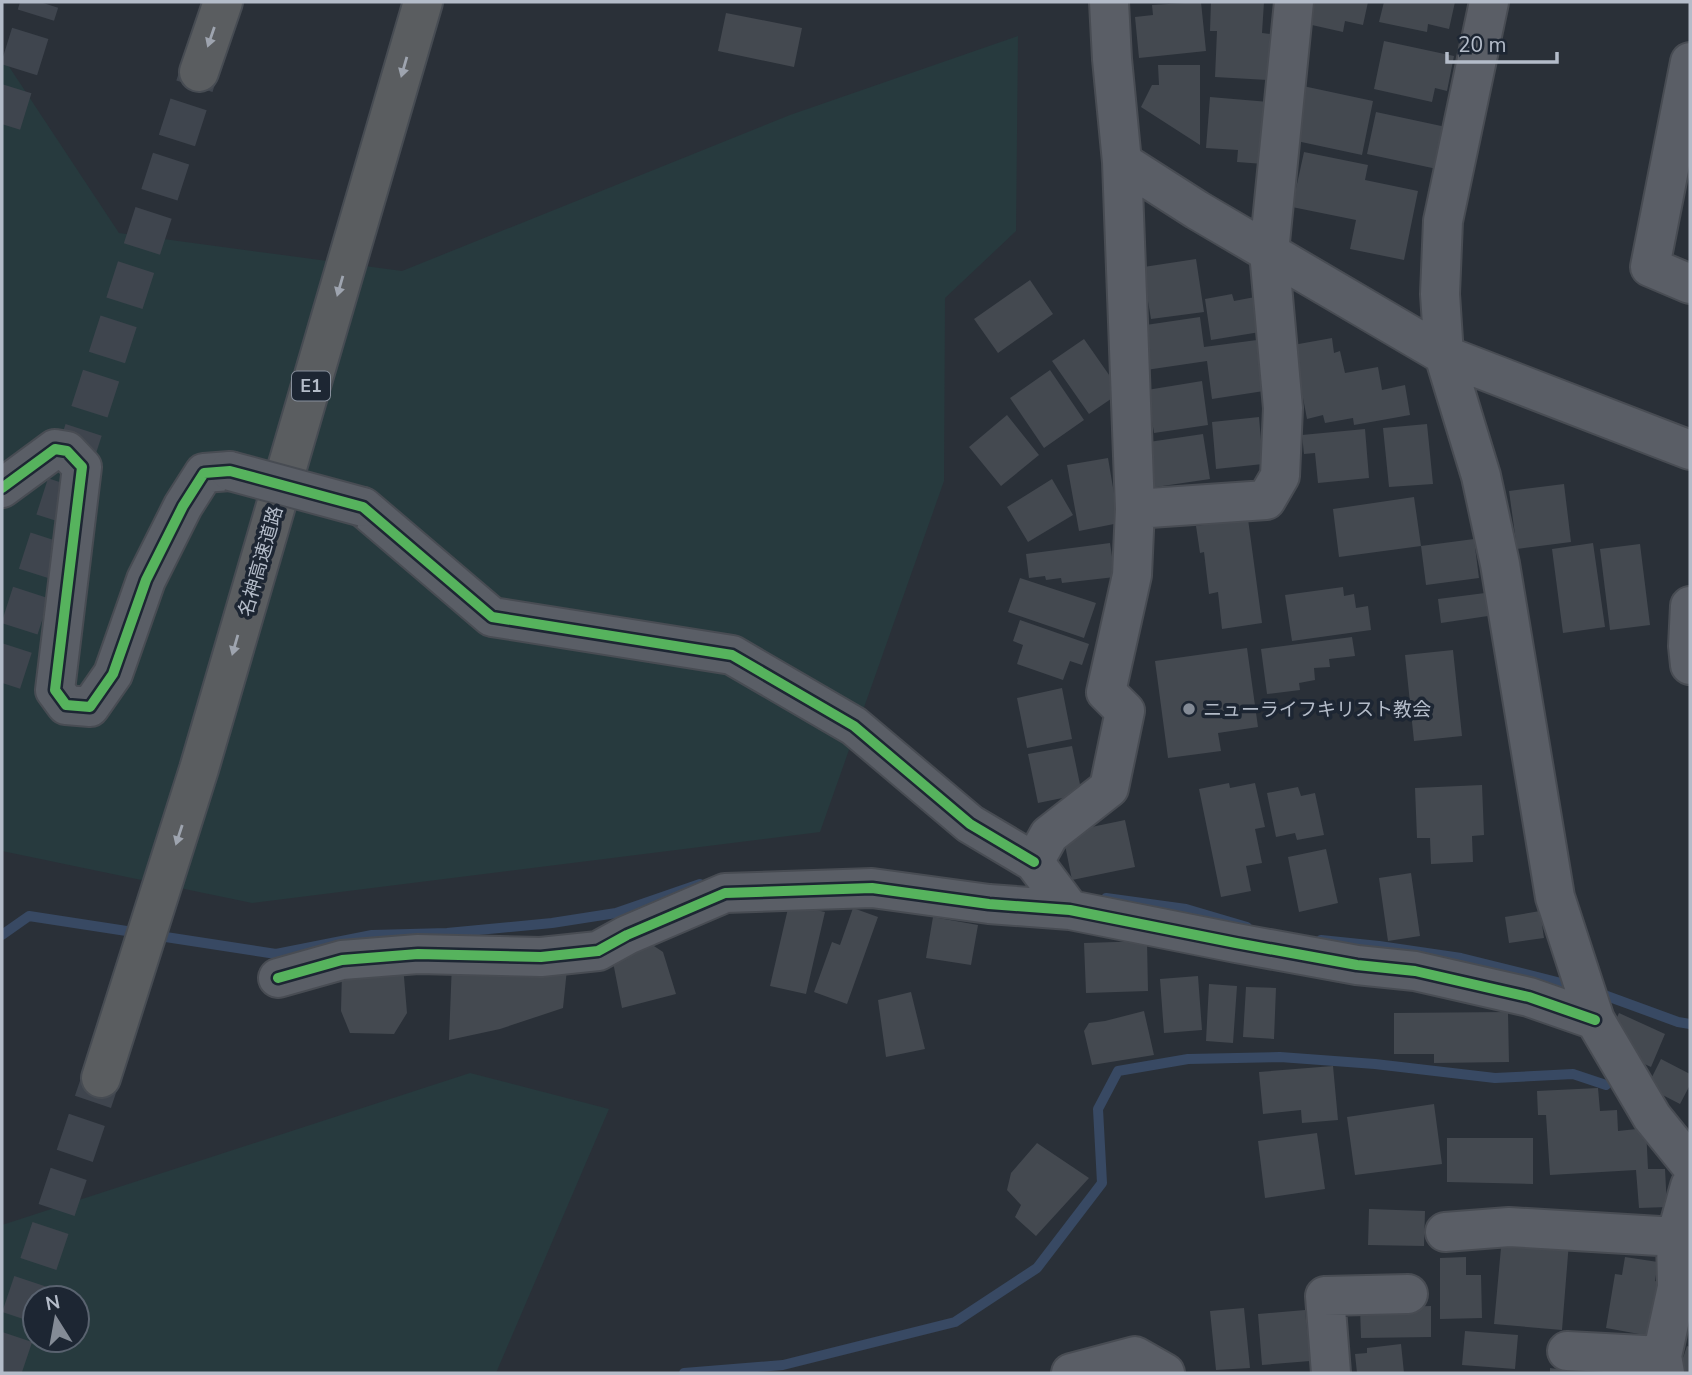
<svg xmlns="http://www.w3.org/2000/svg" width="1692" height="1375" viewBox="0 0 1692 1375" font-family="'Nunito Sans','Noto Sans JP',sans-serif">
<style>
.green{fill:#273a3e;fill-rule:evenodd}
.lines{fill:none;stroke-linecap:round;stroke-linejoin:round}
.stream{stroke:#384963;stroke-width:10}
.building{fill:#444950}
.highway-tunnel{stroke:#3f454e;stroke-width:38;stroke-dasharray:38 19;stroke-linecap:butt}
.minor-casing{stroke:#484c53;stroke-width:42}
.highway-casing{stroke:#474c53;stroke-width:42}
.minor{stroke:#5a5e66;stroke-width:38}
.highway{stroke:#5a5d60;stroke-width:38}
.minor-bridge-casing{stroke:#484c53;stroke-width:42;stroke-linecap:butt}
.minor-bridge{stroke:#5a5e66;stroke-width:38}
.cycleway-casing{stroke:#1d2633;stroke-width:15}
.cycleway{stroke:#56b35d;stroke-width:10}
.oneway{fill:#9ea4af}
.poi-dot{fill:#848b96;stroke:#1d2633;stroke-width:2.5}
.labels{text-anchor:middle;stroke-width:7;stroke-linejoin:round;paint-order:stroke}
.shield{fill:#1d2633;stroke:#878f9c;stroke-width:2}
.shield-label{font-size:18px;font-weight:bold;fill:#b4bcc9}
.street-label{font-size:19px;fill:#b4bcc9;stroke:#1d2633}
.poi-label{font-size:19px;fill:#b4bcc9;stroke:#1d2633;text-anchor:start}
</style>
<rect width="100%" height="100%" fill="#2a3038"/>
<path class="green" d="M1018 36 1016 231 945 298 944 481 820 832 252 903 2 851V56L119 233 402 271 790 115Z
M470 1073 609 1109 496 1373H2V1225ZM35 1298H77V1340H35Z"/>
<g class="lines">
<path class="stream" d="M1106 898 1186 909 1247 927
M2 935 29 916 276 954 372 935 447 933 552 923 616 913 700 884
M1321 940 1379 946 1461 958 1577 987
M1596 992 1678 1022 1690 1024
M684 1373 783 1365 955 1322 1037 1268 1102 1183 1098 1109 1118 1071 1188 1059 1280 1057 1375 1064 1495 1078 1573 1074 1606 1085"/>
</g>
<path class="building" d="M1201 2 1206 51 1139 58 1135 17 1153 15 1152 5Z
M1211 2H1264L1262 33 1270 34 1268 80 1215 77 1217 31H1210Z
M1307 2H1368L1363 25 1345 21 1343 32 1303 23Z
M1384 2H1455L1449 29 1428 24 1427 32 1379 22Z
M726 13 802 28 794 67 718 51Z
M1384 41 1454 56 1447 91 1435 88 1432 102 1374 89Z
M1158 65H1200V145L1141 107 1152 85H1159Z
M1303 86 1373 101 1362 155 1292 140Z
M1210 97 1269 102 1264 164 1237 162 1238 150 1206 148Z
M1376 112 1446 127 1437 169 1367 154Z
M1304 152 1368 165 1365 180 1418 191 1404 260 1350 249 1356 220 1292 207Z
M1196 259 1204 312 1151 319 1147 295 1141 297 1137 268Z
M1030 280 1053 314 998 353 974 319Z
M1232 294 1234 301 1255 297 1260 332 1211 340 1205 299Z
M1200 317 1204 347 1257 340 1264 391 1212 399 1207 361 1146 370 1139 326Z
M1332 338 1334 353 1340 351 1345 373 1378 367 1382 390 1405 385 1410 415 1354 425 1353 418 1325 423 1323 415 1307 419 1293 345Z
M1084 339 1121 392 1089 414 1052 361Z
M1050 370 1084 420 1044 448 1010 398Z
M1202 381 1208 425 1154 433 1147 390Z
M1007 415 1039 455 1001 486 969 447Z
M1259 417 1263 464 1216 469 1212 422Z
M1427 424 1433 484 1389 487 1383 428Z
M1365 429 1369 478 1318 483 1315 453 1304 454 1302 435Z
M1203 434 1210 479 1149 488 1142 443Z
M1108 458 1119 523 1079 531 1067 465Z
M1052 479 1073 515 1028 542 1007 507Z
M1564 484 1571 542 1517 549 1509 491Z
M1414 497 1421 546 1339 557 1333 509Z
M1248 519 1262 623 1222 629 1218 592 1209 594 1204 552 1200 553 1196 526Z
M1474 539 1479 578 1426 585 1421 546Z
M1110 543 1115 577 1062 583 1061 578 1046 580 1045 576 1029 578 1026 554Z
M1593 543 1605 627 1563 633 1552 549Z
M1640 544 1650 625 1610 630 1600 549Z
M1020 578 1096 603 1084 638 1008 612Z
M1343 587 1344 596 1354 594 1356 608 1368 606 1371 630 1292 641 1285 595Z
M1485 593 1488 616 1441 623 1438 599Z
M1020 620 1089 644 1082 665 1070 661 1063 680 1017 664 1023 645 1013 641Z
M1352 637 1355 656 1329 659 1330 667 1314 668 1315 680 1299 683 1300 690 1267 694 1261 649Z
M1247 648 1258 727 1218 733 1221 751 1168 758 1155 661Z
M1453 650 1462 736 1414 741 1405 655Z
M1062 688 1072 739 1027 748 1017 698Z
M1072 746 1082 794 1038 803 1028 754Z
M1229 783 1230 788 1255 783 1265 827 1255 829 1262 863 1246 866 1251 891 1221 897 1199 789Z
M1482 785 1484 835 1472 836 1473 862 1431 864 1430 838H1417L1415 788Z
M1298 787 1301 796 1315 793 1324 835 1297 840 1295 833 1276 837 1267 793Z
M1125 820 1135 867 1072 880 1064 840 1079 837 1077 830Z
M1326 849 1338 903 1299 912 1288 857Z
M1411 873 1420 936 1388 941 1379 878Z
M789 904 825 912 806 994 770 986Z
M853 908 878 917 847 1004 814 992 832 942 840 945Z
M1540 911 1544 938 1509 943 1505 917Z
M933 917 978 925 971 965 926 958Z
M1147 941 1148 991 1086 993 1084 943Z
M648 942 663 952 676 994 622 1008 612 957Z
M452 962 567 969 563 1008 500 1029 449 1040Z
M403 965 407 1013 394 1034 350 1033 341 1011 342 971Z
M1198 976 1202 1030 1164 1033 1160 979Z
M1209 984 1237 986 1233 1043 1206 1041Z
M1246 987 1276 988 1274 1039 1243 1037Z
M911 992 925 1049 886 1057 878 1000Z
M1144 1011 1154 1055 1092 1065 1084 1031 1089 1023 1105 1021Z
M1508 1012 1509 1062 1434 1063V1054H1394V1013Z
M1619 1013 1665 1034 1651 1067 1629 1057 1612 1028Z
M1661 1059 1690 1074V1085L1680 1104 1647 1087Z
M1333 1066 1338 1120 1302 1123 1301 1110 1263 1114 1259 1072Z
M1598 1088 1600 1111 1617 1110 1618 1131 1646 1128 1648 1169H1665L1667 1207 1639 1208 1636 1170 1550 1175 1546 1115H1538L1537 1091Z
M1434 1104 1442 1164 1355 1175 1347 1117Z
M1317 1133 1325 1189 1265 1198 1258 1141Z
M1447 1138H1533V1184L1447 1182Z
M1037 1143 1089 1178 1036 1236 1015 1217 1021 1205 1007 1190 1011 1173Z
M1369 1209 1425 1211 1424 1246 1368 1245Z
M1502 1237 1569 1242 1562 1330 1494 1324Z
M1466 1257V1275H1481L1482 1318 1440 1319V1258Z
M1625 1257 1658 1262 1655 1281 1658 1282 1650 1336 1606 1328 1615 1274 1622 1275Z
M1431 1306V1337L1361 1338 1360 1308Z
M1244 1308 1250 1368 1216 1370 1210 1311Z
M1305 1310 1310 1361 1262 1365 1258 1314Z
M1465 1331 1518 1335 1515 1369 1462 1365Z
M1401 1344 1404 1373H1357L1355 1354 1367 1353V1348Z
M1687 1346 1690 1347V1373H1678Z
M1574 1356 1620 1361 1619 1373H1550V1368L1573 1371Z"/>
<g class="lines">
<path class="highway-tunnel" d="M2 124 40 2
M2 683 199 72
M2 1372 101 1078"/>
<g class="minor-casing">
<path id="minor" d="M1109 2 1112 59 1122 162 1197 210 1444 355 1690 450
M1489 2 1443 221 1440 294 1444 355 1481 476 1500 564 1555 897 1595 1020 1652 1117 1690 1164
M1690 62 1650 267 1690 284
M2 488 55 449 67 451 82 467 55 690 66 705 90 707 113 674 146 580 183 506 204 473 230 471
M363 507 492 617 732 655 854 726 970 824 1034 862
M1135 509 1266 500 1280 476 1283 408 1269 252 1294 2
M1690 606 1688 646 1690 665
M1070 910 1034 862 1049 835 1109 788 1125 711 1106 692 1132 575 1135 509 1122 162
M278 978 342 960 418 954 541 957 598 951 627 935 725 893 872 888 989 904 1070 910 1236 943 1357 965 1415 971 1529 997 1595 1020
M1445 1232 1509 1227 1676 1237
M1567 1351 1662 1356
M1071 1373 1135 1356 1165 1373
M1331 1373 1325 1296 1408 1294
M1665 1373 1662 1356 1677 1287 1676 1237 1690 1186"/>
</g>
<g class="highway-casing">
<path id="highway" d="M199 72 223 2
M101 1078 199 769 423 2"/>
</g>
<use href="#minor" class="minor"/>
<use href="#highway" class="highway"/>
<g class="minor-bridge-casing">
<path id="minor-bridge" d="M230 471 363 507"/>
</g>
<use href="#minor-bridge" class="minor-bridge"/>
<g class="cycleway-casing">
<path id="cycleway" d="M2 488 55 449 67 451 82 467 55 690 66 705 90 707 113 674 146 580 183 506 204 473 230 471 363 507 492 617 732 655 854 726 970 824 1034 862
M278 978 342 960 418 954 541 957 598 951 627 935 725 893 872 888 989 904 1070 910 1236 943 1357 965 1415 971 1529 997 1595 1020"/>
</g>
<use href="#cycleway" class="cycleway"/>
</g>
<defs><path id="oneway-solid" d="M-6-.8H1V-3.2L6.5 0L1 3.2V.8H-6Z" transform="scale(1.75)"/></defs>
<g class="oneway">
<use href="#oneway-solid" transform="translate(211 37) rotate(109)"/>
<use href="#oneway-solid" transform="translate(404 67) rotate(106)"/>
<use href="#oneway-solid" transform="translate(340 286) rotate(106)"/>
<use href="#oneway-solid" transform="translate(235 645) rotate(106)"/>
<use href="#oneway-solid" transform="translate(179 835) rotate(108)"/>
</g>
<circle class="poi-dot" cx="1189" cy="709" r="7"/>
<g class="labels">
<rect class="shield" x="292" y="371.5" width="38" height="29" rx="5"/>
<g class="shield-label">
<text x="311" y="392">E1</text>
</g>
<g class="street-label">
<text transform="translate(260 561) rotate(-74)" y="7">名神高速道路</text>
</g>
<g class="poi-label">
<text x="1203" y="716">ニューライフキリスト教会</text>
</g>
</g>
<rect width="1692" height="1375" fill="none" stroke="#b4bcc9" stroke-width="7"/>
<g transform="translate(56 1319) rotate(349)"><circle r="33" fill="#1d2633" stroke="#59626f" stroke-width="2"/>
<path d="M0-5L12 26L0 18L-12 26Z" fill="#848b96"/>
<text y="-10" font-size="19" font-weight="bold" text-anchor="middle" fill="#b4bcc9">N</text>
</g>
<path d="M1447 52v10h110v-10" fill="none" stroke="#b4bcc9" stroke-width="3.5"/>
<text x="1458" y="52" font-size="21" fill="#b4bcc9" stroke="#1d2633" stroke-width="5" paint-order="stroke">20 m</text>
</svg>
